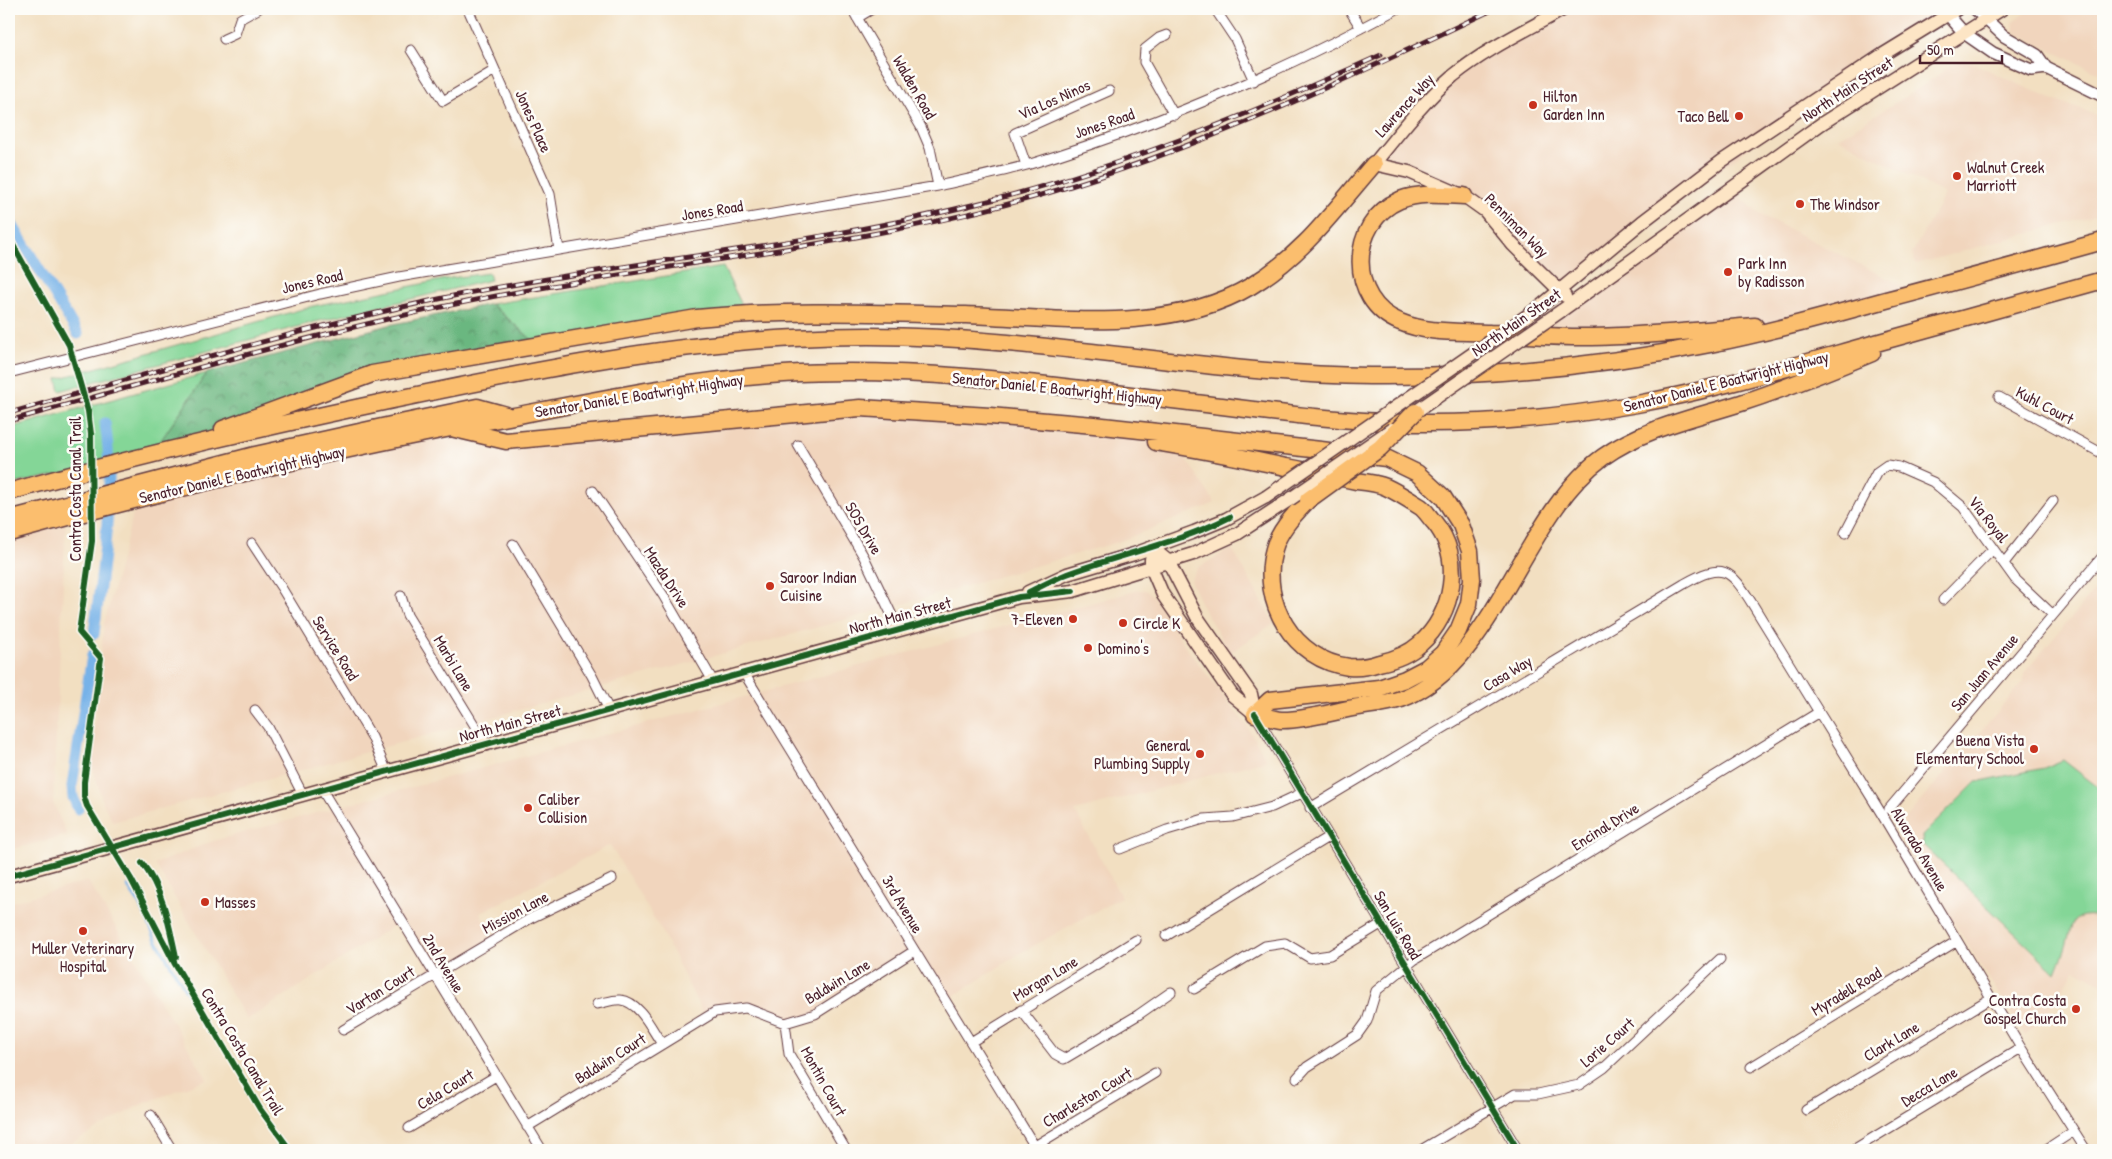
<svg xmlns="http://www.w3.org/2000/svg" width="2112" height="1159" viewBox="0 0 2112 1159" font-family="'Patrick Hand',sans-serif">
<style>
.built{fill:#f1d5bd}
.green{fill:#84d697;stroke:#677a61}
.forest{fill:url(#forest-crowns);stroke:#5a6b56}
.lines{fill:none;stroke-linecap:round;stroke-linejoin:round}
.stream{stroke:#77b2e8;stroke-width:3}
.canal{stroke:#77b2e8;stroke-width:11}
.minor-casing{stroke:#633c42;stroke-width:11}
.tertiary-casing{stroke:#633c42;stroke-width:14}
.secondary-casing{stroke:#633c42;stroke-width:15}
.motorway-casing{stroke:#633c42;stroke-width:19}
.minor{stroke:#fff;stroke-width:9}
.tertiary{stroke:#fff;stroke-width:11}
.secondary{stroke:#fde5c5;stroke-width:12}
.motorway{stroke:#fbbe6e;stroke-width:16}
.rail-casing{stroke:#4a1f2b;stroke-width:5}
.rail{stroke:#fdfcf7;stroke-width:3;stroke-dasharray:9;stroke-linecap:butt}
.secondary-bridge-casing{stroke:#633c42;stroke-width:15;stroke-linecap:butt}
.motorway-bridge-casing{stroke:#633c42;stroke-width:19;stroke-linecap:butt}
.secondary-bridge{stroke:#fde5c5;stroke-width:12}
.motorway-bridge{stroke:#fbbe6e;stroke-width:16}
.cycleway-casing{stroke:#fdfcf7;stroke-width:9}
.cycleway{stroke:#1b5e20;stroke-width:6}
.poi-dot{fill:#c8321e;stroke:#fdfcf7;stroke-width:2}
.labels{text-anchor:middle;stroke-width:5;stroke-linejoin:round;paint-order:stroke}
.street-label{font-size:16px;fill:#4a1f2b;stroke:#fdfcf7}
.poi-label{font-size:16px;fill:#4a1f2b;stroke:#fdfcf7;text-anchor:start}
</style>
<defs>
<pattern id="forest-crowns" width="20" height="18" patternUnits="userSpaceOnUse" patternTransform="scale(1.25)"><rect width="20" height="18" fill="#6bb780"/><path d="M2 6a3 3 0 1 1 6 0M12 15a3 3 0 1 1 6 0" fill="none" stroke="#5a9469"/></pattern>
</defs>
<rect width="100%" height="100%" fill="#fdfcf7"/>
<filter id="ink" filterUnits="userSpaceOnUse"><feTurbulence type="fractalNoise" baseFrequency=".02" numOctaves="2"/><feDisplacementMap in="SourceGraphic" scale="10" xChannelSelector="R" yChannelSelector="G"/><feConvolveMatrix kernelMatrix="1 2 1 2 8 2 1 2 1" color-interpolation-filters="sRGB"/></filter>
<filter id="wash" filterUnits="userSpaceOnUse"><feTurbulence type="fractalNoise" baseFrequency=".0096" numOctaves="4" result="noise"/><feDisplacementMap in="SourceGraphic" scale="20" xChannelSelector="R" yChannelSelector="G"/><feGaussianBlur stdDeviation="1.12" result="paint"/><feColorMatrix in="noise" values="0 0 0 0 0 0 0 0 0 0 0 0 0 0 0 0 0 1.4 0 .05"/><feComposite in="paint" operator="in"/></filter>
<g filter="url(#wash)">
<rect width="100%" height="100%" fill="#f2dfc1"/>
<path class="built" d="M1564 9H1943L1948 15 1806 105 1560 290 1464 196 1374 164 1455 75Z
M2030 9H2103V75L2017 34 2015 32 2013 22Z
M1964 59 2051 99 2082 109 2100 117H2103V213L1916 264 1912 253 1945 194 1838 138 1924 85 1959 60Z
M1731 188 1759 214 1915 292 1802 323 1525 336Z
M860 408 1094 425 1136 438 1177 445 1215 503 1118 542 931 596 113 822 104 805 91 762 104 624 137 499 450 428 506 441Z
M66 517 53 802 67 835 9 850V533Z
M1232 548 1274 623 1230 653 1204 610 1191 583 1192 577 1199 567Z
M2103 580V985L2075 969 2043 1018 2025 1035 1898 835 1899 826 2024 681V673Z
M1139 590H1145L1152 595 1187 649 1246 725 1267 760 1075 811 1121 897 1019 954 946 1001 914 951 815 1014 785 1023 746 1008 705 1018 661 930 610 845 480 913 494 940 433 975 401 921 247 1020 155 864 213 841Z
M88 881 207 1079 140 1105 59 1150H9V903Z"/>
<path class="green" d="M723 267 746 313 538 345 491 304Z
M489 273 491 280 315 322 60 391 57 379 313 306 451 278Z
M207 373 151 455 9 485V428Z
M2063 760 2103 791V917C2068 911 2073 925 2065 950 2062 958 2059 965 2056 973L1923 845 1922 836 1976 782 2044 768Z"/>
<path class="forest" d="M491 304 538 345 372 374 151 455 207 373 389 325Z"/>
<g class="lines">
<path class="stream" d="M127 886 141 906 155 938 196 1008"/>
<path class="canal" d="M9 219 78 334
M94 634C102 566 116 491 105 423
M78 809 73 797 72 786 92 655"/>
</g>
</g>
<g filter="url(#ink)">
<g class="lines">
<g class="minor-casing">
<path id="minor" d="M468 9 550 194 559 250
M852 9 921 127 930 148 938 186
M1215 9 1235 39 1254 81
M1349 9 1361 28
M857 18 872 9
M1167 35 1159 38 1145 49 1144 62 1174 115
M224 39 235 34 240 19 258 9
M411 50 443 101 495 70
M1026 165 1015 133 1109 91
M9 373 320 294 399 277 938 186C968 179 998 173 1027 165 1156 126 1279 73 1397 9
M1999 397 2103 454
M798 445 864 557 899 630
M593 491 663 595 713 681
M1845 533 1877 472 1887 465 1899 467 1933 482 1963 507 2015 579 2052 614
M252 543 281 587 372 737 387 772
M513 544 592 676 609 710
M2004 563 2053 501
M401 596 407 615 486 744
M1943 600 1993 549
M744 673 1037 1150
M255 710 268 727 303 795
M1255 714 1518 1150
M322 790 542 1150
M1310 808 1684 584C1723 562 1730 568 1753 605L1881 813 2021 1048 2086 1150
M1889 809 2103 556
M1120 849 1167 830 1204 819 1233 817 1272 807 1302 793
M1166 936 1328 837
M1194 989 1265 946 1285 943 1310 958 1330 955 1381 924
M597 1004C604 1003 614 999 621 1000 640 1002 652 1030 662 1044
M1021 1010 1055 1054 1064 1059 1138 1015 1171 992
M785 1023 789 1054 846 1150
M343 1030 531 918 612 879
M971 1042 1136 940
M1751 1067 1957 941
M1297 1078 1307 1067 1357 1035 1367 1021 1376 991 1414 960 1819 712
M1806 1110 1991 998
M151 1115 172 1150
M527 1127 715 1012 746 1008 785 1023 815 1014 914 951
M409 1128 496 1076
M1035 1146 1155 1073
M1421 1150 1515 1094H1538L1579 1085 1604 1068 1720 959
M1853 1150 2021 1048
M2045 1150 2074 1131"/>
</g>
<g class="tertiary-casing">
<path id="tertiary" d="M1943 9 1964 33 1993 53 2031 70 2046 68
M1975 9 2004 36 2037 55 2046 68 2103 96"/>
</g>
<g class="secondary-casing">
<path id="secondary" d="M1564 9C1527 30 1486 49 1453 76 1423 102 1399 133 1374 164L1409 172 1464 196 1485 211 1513 245 1565 296
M1537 309 1642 222 1722 161 1882 55 1957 9
M1561 311 1821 124 2002 9
M1152 548 1168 561 1197 617 1251 694 1255 714
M1151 559V567L1163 595 1232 695 1255 714
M1028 592 1067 574 1134 554 1194 532 1226 519 1266 497
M9 876 1019 597 1073 591 1193 554 1237 534 1289 500"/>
</g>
<g class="motorway-casing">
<path id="motorway" d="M1464 196C1443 195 1421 192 1400 200 1348 222 1347 301 1400 322 1428 334 1460 331 1490 333 1524 334 1558 338 1592 337 1646 336 1701 330 1755 326
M223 429 372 374 697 318C786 309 877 313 966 315 1057 318 1169 335 1251 286 1304 254 1334 210 1374 164
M455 429 506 441 860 408 990 416 1094 425 1321 450 1386 458 1417 473 1443 497 1461 525 1470 551 1472 579 1469 604 1458 631 1443 653 1426 668 1405 679 1379 688 1270 700 1255 714
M1156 442C1199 449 1243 458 1286 467 1309 471 1333 476 1356 481 1366 482 1377 483 1386 487 1397 492 1408 499 1419 506 1425 509 1429 517 1434 522 1464 558 1454 614 1420 644 1409 654 1393 660 1379 663 1370 666 1359 668 1349 667 1294 660 1259 602 1274 549 1279 530 1294 515 1308 500
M9 492C135 456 265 427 393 400 526 372 659 345 795 338 866 334 937 336 1008 343 1129 354 1249 375 1370 376 1484 377 1598 367 1710 344 1770 332 1828 316 1886 300 1959 281 2031 261 2103 241
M9 519 255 455 391 425 477 407 506 415
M9 533C174 488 341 448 509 417 601 399 691 380 784 374 931 365 1077 389 1222 406 1285 414 1349 422 1414 423 1488 424 1564 417 1637 404 1718 389 1797 365 1876 343 1952 322 2027 301 2103 280
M1255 714C1264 716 1273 719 1281 720 1301 721 1333 712 1353 708 1369 705 1386 704 1401 699 1496 664 1522 515 1603 457 1644 428 1694 418 1741 403 1786 388 1829 371 1872 353"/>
</g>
<use href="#minor" class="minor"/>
<use href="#tertiary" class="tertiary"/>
<use href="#secondary" class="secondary"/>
<use href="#motorway" class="motorway"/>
<g class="rail-casing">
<path id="rail" d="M9 413C158 371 307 326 458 295 629 261 803 247 972 205 1114 171 1248 115 1381 55
M9 421C181 373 353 321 529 290 700 259 874 243 1041 195 1199 149 1346 80 1494 9"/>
</g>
<use href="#rail" class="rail"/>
<g class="secondary-bridge-casing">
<path id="secondary-bridge" d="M1408 417 1561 311
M1266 497 1537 309
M1289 500 1392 429"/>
</g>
<g class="motorway-bridge-casing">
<path id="motorway-bridge" d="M1308 500 1380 448 1415 412"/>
</g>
<use href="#secondary-bridge" class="secondary-bridge"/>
<use href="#motorway-bridge" class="motorway-bridge"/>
<g class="cycleway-casing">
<path id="cycleway" d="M9 238 69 345 88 411 91 434 92 541 79 632 101 658 84 782V797L87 806 131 879 175 964 260 1109 290 1150
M1029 592C1042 586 1054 579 1067 574 1121 554 1179 543 1230 517
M1255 714 1518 1150
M142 863C163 890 169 924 176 957
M9 876 1019 597 1073 591"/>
</g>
<use href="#cycleway" class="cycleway"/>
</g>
</g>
<g class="poi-dot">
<circle cx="1533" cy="105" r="5"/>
<circle cx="1739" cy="116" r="5"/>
<circle cx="1957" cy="176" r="5"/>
<circle cx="1800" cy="204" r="5"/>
<circle cx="1728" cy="272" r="5"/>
<circle cx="770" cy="586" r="5"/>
<circle cx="1073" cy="619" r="5"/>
<circle cx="1123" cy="623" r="5"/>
<circle cx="1088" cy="648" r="5"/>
<circle cx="2034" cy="749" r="5"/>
<circle cx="1200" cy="754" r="5"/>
<circle cx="528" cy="808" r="5"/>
<circle cx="205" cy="902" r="5"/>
<circle cx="83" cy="931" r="5"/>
<circle cx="2076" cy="1009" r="5"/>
</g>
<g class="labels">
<g class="street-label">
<text transform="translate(915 87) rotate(60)" y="6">Walden Road</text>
<text transform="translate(1847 89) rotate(-33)" y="6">North Main Street</text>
<text transform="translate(1054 99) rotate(-24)" y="6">Via Los Ninos</text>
<text transform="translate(1404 105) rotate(-48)" y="6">Lawrence Way</text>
<text transform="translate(534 121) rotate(66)" y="6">Jones Place</text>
<text transform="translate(1104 123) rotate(-19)" y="6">Jones Road</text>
<text transform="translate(712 210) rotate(-9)" y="6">Jones Road</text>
<text transform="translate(1517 225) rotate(45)" y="6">Penniman Way</text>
<text transform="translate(312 281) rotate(-13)" y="6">Jones Road</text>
<text transform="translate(1516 322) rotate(-35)" y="6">North Main Street</text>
<text transform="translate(1726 381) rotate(-14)" y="6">Senator Daniel E Boatwright Highway</text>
<text transform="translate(1057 388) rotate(6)" y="6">Senator Daniel E Boatwright Highway</text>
<text transform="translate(639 395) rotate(-9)" y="6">Senator Daniel E Boatwright Highway</text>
<text transform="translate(2045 405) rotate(28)" y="6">Kuhl Court</text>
<text transform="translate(242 474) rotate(-13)" y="6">Senator Daniel E Boatwright Highway</text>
<text transform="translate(75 489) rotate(-90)" y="6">Contra Costa Canal Trail</text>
<text transform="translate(1989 519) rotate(52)" y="6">Via Royal</text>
<text transform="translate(864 528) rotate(60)" y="6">SOS Drive</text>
<text transform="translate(667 577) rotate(57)" y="6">Mazda Drive</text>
<text transform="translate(900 615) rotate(-15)" y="6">North Main Street</text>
<text transform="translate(336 648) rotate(58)" y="6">Service Road</text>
<text transform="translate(454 663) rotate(59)" y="6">Marbi Lane</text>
<text transform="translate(1984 672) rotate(-50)" y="6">San Juan Avenue</text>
<text transform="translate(1507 673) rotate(-31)" y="6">Casa Way</text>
<text transform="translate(510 723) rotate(-15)" y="6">North Main Street</text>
<text transform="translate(1605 826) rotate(-32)" y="6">Encinal Drive</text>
<text transform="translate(1920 849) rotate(59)" y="6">Alvarado Avenue</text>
<text transform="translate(903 904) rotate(59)" y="6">3rd Avenue</text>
<text transform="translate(515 912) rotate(-28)" y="6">Mission Lane</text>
<text transform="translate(1398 925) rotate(59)" y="6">San Luis Road</text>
<text transform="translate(444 963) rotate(59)" y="6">2nd Avenue</text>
<text transform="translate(1045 978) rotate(-31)" y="6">Morgan Lane</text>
<text transform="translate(837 981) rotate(-31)" y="6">Baldwin Lane</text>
<text transform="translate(380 990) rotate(-32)" y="6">Vartan Court</text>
<text transform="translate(1846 991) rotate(-31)" y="6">Myradell Road</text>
<text transform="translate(1891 1041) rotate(-31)" y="6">Clark Lane</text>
<text transform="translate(1607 1042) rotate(-41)" y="6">Lorie Court</text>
<text transform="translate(243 1051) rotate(59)" y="6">Contra Costa Canal Trail</text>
<text transform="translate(610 1058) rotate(-32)" y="6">Baldwin Court</text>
<text transform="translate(824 1081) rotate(61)" y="6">Montin Court</text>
<text transform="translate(1929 1086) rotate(-31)" y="6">Decca Lane</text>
<text transform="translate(445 1089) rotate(-31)" y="6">Cela Court</text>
<text transform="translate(1087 1097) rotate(-31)" y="6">Charleston Court</text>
</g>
<g class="poi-label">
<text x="1543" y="102">Hilton<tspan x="1543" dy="18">Garden Inn</tspan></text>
<text x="1729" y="122" text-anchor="end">Taco Bell</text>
<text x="1967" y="173">Walnut Creek<tspan x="1967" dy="18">Marriott</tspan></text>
<text x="1810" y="210">The Windsor</text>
<text x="1738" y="269">Park Inn<tspan x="1738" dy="18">by Radisson</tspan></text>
<text x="780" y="583">Saroor Indian<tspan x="780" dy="18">Cuisine</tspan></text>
<text x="1063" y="625" text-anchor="end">7-Eleven</text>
<text x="1133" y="629">Circle K</text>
<text x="1098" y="654">Domino's</text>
<text x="2024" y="746" text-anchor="end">Buena Vista<tspan x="2024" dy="18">Elementary School</tspan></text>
<text x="1190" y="751" text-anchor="end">General<tspan x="1190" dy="18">Plumbing Supply</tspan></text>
<text x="538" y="805">Caliber<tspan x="538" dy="18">Collision</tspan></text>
<text x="215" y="908">Masses</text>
<text x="83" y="954" text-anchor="middle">Muller Veterinary<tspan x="83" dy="18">Hospital</tspan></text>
<text x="2066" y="1006" text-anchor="end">Contra Costa<tspan x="2066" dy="18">Gospel Church</tspan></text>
</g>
</g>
<rect width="2112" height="1159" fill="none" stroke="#fdfcf7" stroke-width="30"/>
<path d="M1920 55v8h82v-8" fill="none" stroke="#4a1f2b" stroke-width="2.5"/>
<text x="1927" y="55" font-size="15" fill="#4a1f2b" stroke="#fdfcf7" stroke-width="4" paint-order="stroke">50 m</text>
</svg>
